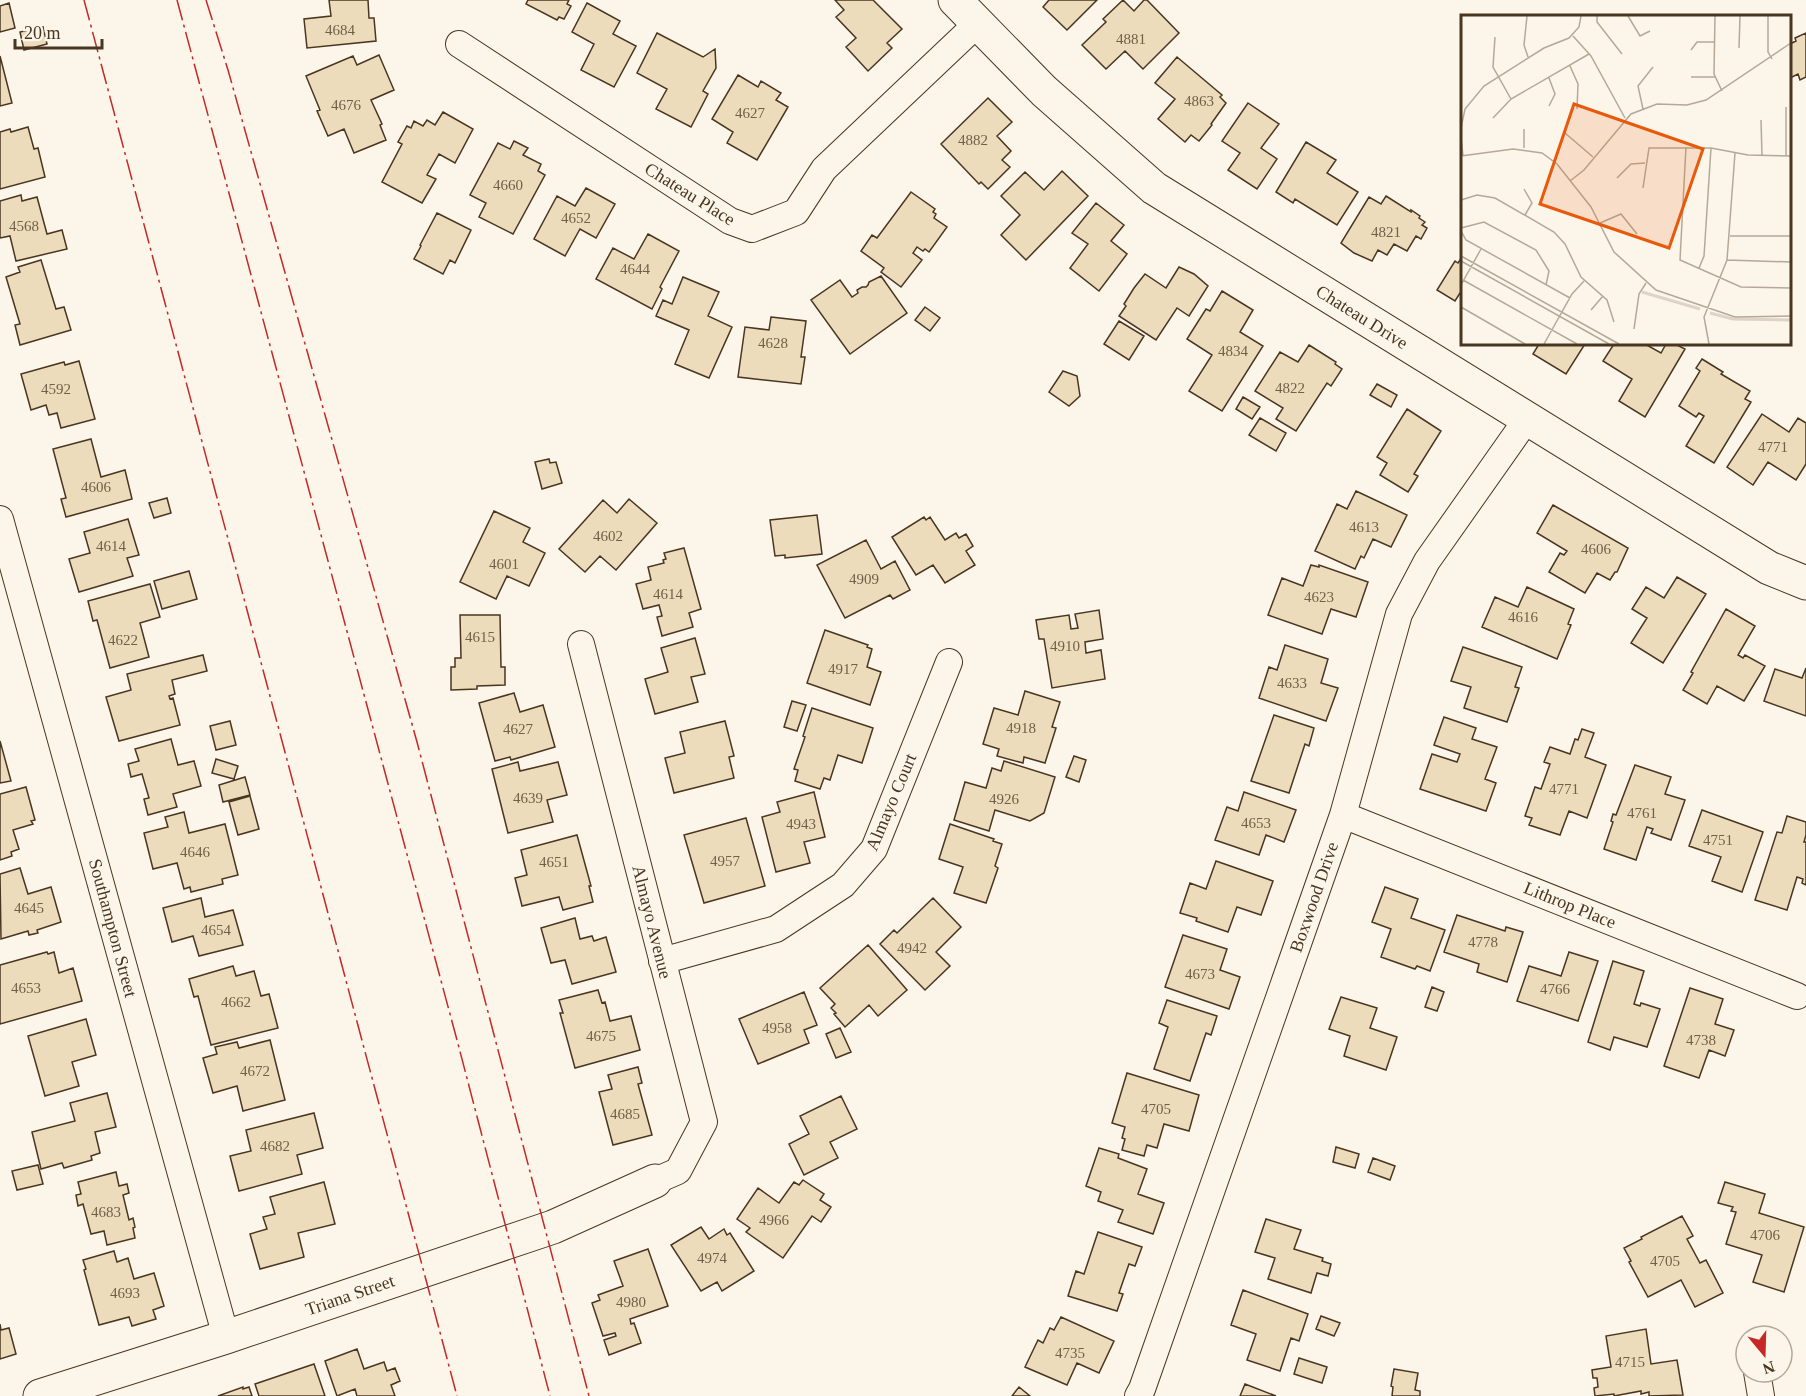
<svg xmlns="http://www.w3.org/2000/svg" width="1806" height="1396" viewBox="0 0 1806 1396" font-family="Georgia,serif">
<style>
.building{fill:#ecdcbc;stroke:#4a3520;stroke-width:1.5}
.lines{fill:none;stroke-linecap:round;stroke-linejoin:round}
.street-casing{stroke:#4a3520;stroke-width:28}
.secondary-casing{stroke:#4a3520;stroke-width:35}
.street{stroke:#fbf6e9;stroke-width:26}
.secondary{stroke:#fbf6e9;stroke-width:33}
.power{stroke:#c62828;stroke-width:1.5;stroke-dasharray:21 4.5 3 4.5;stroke-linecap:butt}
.labels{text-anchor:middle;stroke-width:4.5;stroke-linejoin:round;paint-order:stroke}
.number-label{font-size:15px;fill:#725f47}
.street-label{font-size:18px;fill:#4a3520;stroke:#fbf6e9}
.inset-river{fill:none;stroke:#dcd4c6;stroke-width:3}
.inset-road{fill:none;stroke:#b4a999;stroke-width:1.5}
.view{fill:#e8590c;fill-opacity:0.15;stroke:#e8590c;stroke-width:3}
.inset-edge{fill:none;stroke:#4a3520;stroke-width:3}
</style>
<rect width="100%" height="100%" fill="#fbf6e9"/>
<path class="building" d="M329 0H368L369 18H374L376 41 307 48 304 19 331 16Z
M528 0H569L567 4 571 6 564 19 559 17 557 20 526 4Z
M835 0H873L902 29 887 43 892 48 868 71 846 47 856 38 836 17 844 10Z
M1049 0H1097L1067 30 1043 7Z
M1123 0 1134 11 1144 0H1147L1179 33 1143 69 1125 51 1106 69 1082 45 1106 22 1103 19Z
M9 3 15 28 0 32V6Z
M587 3 620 21 613 34 636 46 614 87 581 70 594 44 572 32Z
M43 27 47 44 24 50 20 32Z
M657 33 703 57 715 49 716 68 703 91 708 94 691 127 656 109 667 89 637 73Z
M1806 33V77L1800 80 1798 74 1790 78V44L1796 41 1795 38Z
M379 55 394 90 371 100 382 124 380 125 386 140 354 153 344 129 328 136 317 111 320 110 306 76 353 56 357 65Z
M0 56 12 103 0 106Z
M1177 57 1222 95 1220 97 1226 103 1211 124 1212 125 1199 141 1191 135 1185 142 1158 119 1175 99 1155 83Z
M738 75 758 87 761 81 781 93 776 100 788 107 757 160 727 143 733 132 712 119Z
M988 98 1012 122 997 136 1011 151 1002 160 1010 167 988 189 981 182 979 184 941 144Z
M1248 103 1279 124 1261 148 1277 159 1257 189 1228 170 1240 153 1222 141Z
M443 112 473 129 455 163 439 154 427 175 436 179 422 203 382 182 402 144 398 142 407 126 411 128 414 121 423 126 427 120 435 125Z
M28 127 34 149 38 148 45 177 0 189V132L10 129 11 132Z
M514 141 528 148 523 155 541 164 538 171 545 175 513 234 479 217 486 203 470 195 498 143 510 149Z
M1306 142 1336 160 1327 173 1358 192 1337 225 1295 199 1293 203 1276 192Z
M1062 171 1088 196 1026 260 1001 235 1020 215 1001 196 1025 172 1044 190Z
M586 188 615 204 596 238 580 229 565 256 534 239 557 196 575 206Z
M911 192 935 209 933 212 936 214 934 218 947 227 929 252 925 249 923 251 917 247 913 253 922 260 901 287 881 272 884 268 861 251 872 235 877 238Z
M21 195 22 201 37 197 47 234 62 230 67 249 16 261 10 236 0 238V201Z
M1386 196 1411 212V210L1420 216 1419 218 1425 222 1422 225 1427 228 1421 239 1416 236 1407 251 1394 244 1387 255 1378 250 1372 261 1354 253 1341 243 1369 197 1381 204Z
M1096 203 1124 225 1111 241 1127 254 1099 291 1070 268 1088 244 1072 233Z
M437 213 471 230 455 263 450 260 443 274 414 259 421 246 420 245Z
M648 234 679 251 660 287 662 289 652 309 596 279 613 248 634 259Z
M1462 257V294L1460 293 1455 301 1437 290 1455 261 1458 263Z
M41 260 56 309 64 307 71 330 20 345 15 325 20 324 6 277 20 272 18 267Z
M1179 267 1194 274 1208 286 1189 316 1177 308 1156 340 1119 316 1126 306 1124 304 1134 288 1145 274 1166 288Z
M881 276 907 313 850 354 811 300 840 280 852 297 858 293 857 290 862 287H866L868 285 869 282Z
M683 277 719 292 708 316 732 327 709 378 675 364 689 330 656 316 663 300 672 304Z
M1222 291 1253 310 1240 332 1263 346 1222 411 1189 391 1212 355 1187 339 1206 309 1210 311Z
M925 307 940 318 930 331 915 320Z
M771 317 806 321 801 357H805L801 384 738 377 745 327 769 330Z
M1119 321 1144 336 1129 360 1104 344Z
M1539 344H1585L1566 374 1533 354Z
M1614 344H1645L1661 353 1666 344H1675L1685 349 1645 417 1619 401 1632 379 1603 361Z
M1309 345 1336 362 1335 364 1342 369 1331 386 1327 383 1296 431 1276 419 1283 408 1255 391 1280 352 1298 362Z
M1702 359 1723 372 1721 374 1750 391 1745 399 1751 402 1714 463 1686 446 1704 416 1699 413 1696 417 1679 406 1700 371 1696 368Z
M79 361 95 419 61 428 57 413 49 415 46 405 31 410 21 374 64 362 65 365Z
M1063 371 1077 376 1080 396 1069 406 1049 392Z
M1377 384 1397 395 1391 407 1370 395Z
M1243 397 1260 407 1252 419 1236 409Z
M1407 409 1441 431 1414 474 1418 476 1408 492 1380 475 1387 463 1377 457Z
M1762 414 1789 432 1798 418 1806 423V464L1796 480 1768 462 1753 485 1727 467Z
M1260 418 1286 433 1276 451 1249 435Z
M91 439 101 477 125 470 132 499 66 517 61 499 66 498 53 449Z
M549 459 550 463 556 462 562 483 542 489 535 462Z
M1356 491 1407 515 1391 547 1373 539 1364 558 1361 556 1355 569 1315 551 1337 504 1347 509Z
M167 498 171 513 154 518 149 503Z
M629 499 657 523 616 570 600 556 585 572 559 549 603 500 617 513Z
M1553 505 1628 548 1617 572H1615L1610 580 1597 573 1585 593 1549 572 1560 553 1564 555 1567 551 1537 533Z
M494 511 530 528 523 542 545 553 529 586 507 576 496 599 460 582Z
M817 515 822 554 785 558V555L775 556 770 520Z
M924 517 926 520 930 517 945 540 956 533 959 538 966 534 973 546 966 551 975 565 945 583 933 565 916 575 892 537Z
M128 519 139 555 127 558 133 576 79 592 69 559 90 553 84 532Z
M866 540 881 569 895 561 910 590 893 599 890 595 845 618 817 565Z
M684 548 701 609 689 613 693 627 662 636 657 617 662 616 659 605 643 609 636 584 651 580 648 567 664 563 663 560 666 559 664 553Z
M1311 565 1319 567V565L1368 582 1356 617 1331 609 1322 634 1268 615 1282 578 1303 586Z
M189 571 197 599 162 609 154 581Z
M1677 577 1706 594 1663 663 1631 643 1647 618 1632 609 1646 587 1664 598Z
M150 584 160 617 140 623 149 657 110 668 97 620 93 621 88 601Z
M1527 587 1574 609 1568 624 1571 625 1557 659 1482 627 1495 597 1518 607Z
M1726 609 1755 626 1738 655 1743 658 1745 655 1765 666 1744 701 1717 686 1707 704 1683 690 1693 673 1691 672Z
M1099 610 1103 639 1085 642 1086 653 1101 650 1105 679 1052 688 1044 639H1039L1036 620 1069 615 1071 629 1078 628 1075 614Z
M460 615H500L501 667H505V685L477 686V689L451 690V667H455V658H461Z
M825 630 868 645 867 647 872 649 867 667 881 672 870 705 807 683Z
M695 638 705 674 691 677 698 702 655 714 645 679 668 672 661 648Z
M1285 645 1328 659 1321 683 1338 688 1326 721 1259 698 1269 667 1277 670Z
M1463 647 1522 667 1515 687 1519 688 1507 722 1464 708 1471 687 1451 681Z
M203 655 207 671 172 680 175 694 169 696 170 699 173 698 180 725 119 741 106 697 131 690 127 674Z
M1806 668V716L1764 701 1775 669 1802 678Z
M1025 691 1060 702 1052 727 1056 728 1045 763 1024 757 1023 763 997 756 999 749 983 744 994 708 1018 715Z
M514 693 520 712 543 705 555 747 511 760 510 757 495 761 479 703Z
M792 701 806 705 797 731 784 727Z
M812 708 873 728 862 763 838 755 830 780 824 778 820 789 795 781 798 770 794 769 805 737 803 736Z
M1274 715 1314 728 1309 746 1305 744 1289 793 1251 781Z
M1444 717 1476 728 1472 739 1497 747 1485 779 1496 783 1486 811 1420 789 1432 754 1457 762 1460 754 1434 745Z
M230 721 236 745 216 750 210 726Z
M725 721 734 756 729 757 734 778 674 793 665 758 685 753 680 732Z
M1582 729 1594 733 1585 757 1606 765 1587 818 1569 811 1560 835 1529 825 1532 818 1525 816 1535 787 1541 789 1550 764 1544 762 1550 747 1570 754 1575 739 1578 740Z
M171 739 178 765 194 761 201 786 173 794 177 807 148 815 144 799 149 798 142 774 131 777 128 764 139 761 135 749Z
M0 741 11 781 0 783Z
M1074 756 1086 760 1079 782 1066 777Z
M216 759 238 766 234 779 212 773Z
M1004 761 1055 777 1044 813 1030 821 995 810 989 831 954 820 965 782 986 788 992 768 1001 771Z
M518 762 520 771 558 762 567 795 547 800 553 822 508 833 492 769Z
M1635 765 1671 777 1665 794 1685 800 1671 840 1651 833 1653 829 1647 827 1636 860 1604 849 1613 822 1611 821 1613 814 1616 815Z
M245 777 250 795 223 802 219 785Z
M26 787 35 820 31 821 33 824 13 830 19 849 11 852 12 856 0 860V794Z
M814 792 825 837 804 842 810 863 776 872 762 817 780 812 777 802Z
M1244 792 1296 810 1284 842 1266 835 1259 855 1215 840 1227 807 1238 811Z
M250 796 259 829 238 835 229 802Z
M1702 810 1763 832 1742 892 1712 881 1721 857 1689 846Z
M184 812 189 833 225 824 238 875 222 879 223 884 191 892 190 887 184 889 177 863 153 869 144 833 168 827 165 817Z
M1787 816 1806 822V835L1804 842H1806V885L1802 883 1803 879 1797 877 1787 910 1755 900 1777 832 1782 833Z
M746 818 765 886 704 903 684 835Z
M950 824 994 839 993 841 1002 844 995 866 998 868 986 903 954 893 963 867 939 859Z
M577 835 591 886H589L593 902 563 910 559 897 522 906 515 878 527 875 521 850Z
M1216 861 1273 881 1261 915 1237 907 1228 932 1196 921 1197 918 1180 913 1190 883 1206 889Z
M20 868 28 894 51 887 61 922 37 930 38 933 29 935 28 931 1 939 0 874Z
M1385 887 1418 899 1411 918 1445 930 1430 971 1417 966 1415 969 1381 957 1391 929 1372 922Z
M201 898 205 917 233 910 243 945 199 956 193 936 172 942 163 908Z
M933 898 961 927 936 952 950 966 925 990 880 944 894 930 897 933Z
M1457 915 1505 931 1506 927 1523 932 1507 982 1477 972 1479 964 1444 952Z
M575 918 580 939 592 936 594 941 606 937 616 972 572 984 565 960 551 963 541 928Z
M1183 935 1227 949 1220 970 1240 977 1229 1009 1165 987Z
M868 945 907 990 878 1016 869 1005 845 1027 834 1014 836 1013 831 1008 835 1004 820 988Z
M47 952 48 954 54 952 59 973 73 968 82 1001 0 1024V965Z
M1569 952 1598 961 1578 1021 1517 1001 1529 966 1561 976Z
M1613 961 1644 971 1634 1004 1640 1006 1641 1003 1660 1009 1647 1047 1614 1037 1610 1050 1588 1042Z
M233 966 236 976 254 971 261 996 269 994 278 1028 211 1045 198 996 194 997 189 979Z
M1432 987 1444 992 1437 1011 1425 1007Z
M1690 988 1723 999 1715 1024 1734 1030 1725 1056 1709 1050 1699 1078 1664 1066Z
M598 990 602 1003 605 1002 610 1021 631 1016 640 1050 575 1068 560 1013H563L559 1000Z
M804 992 817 1025 804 1030 809 1043 758 1064 739 1019Z
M1341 997 1377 1008 1370 1028 1397 1037 1386 1070 1344 1056 1350 1036 1329 1029Z
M1167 1000 1217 1016 1211 1035 1206 1033 1190 1081 1154 1069 1168 1027 1159 1023Z
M86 1019 96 1055 72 1062 79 1086 45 1096 28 1036Z
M840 1028 851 1052 836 1058 826 1034Z
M270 1040 285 1100 243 1111 237 1086 213 1093 203 1058 217 1054 215 1047 237 1042 239 1048Z
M638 1067 642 1083 638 1084 652 1135 613 1145 599 1092 612 1089 608 1075Z
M1127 1073 1199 1095 1189 1131 1164 1124 1157 1148 1147 1145 1144 1156 1122 1150 1125 1139 1122 1138 1125 1127 1112 1123Z
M107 1093 116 1127 95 1132 100 1153 91 1156 92 1160 64 1168 62 1163 41 1169 32 1132 75 1121 70 1103Z
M841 1096 857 1129 830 1142 838 1158 804 1175 789 1144 809 1134 800 1116Z
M314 1113 323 1148 297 1155 302 1174 239 1191 230 1156 251 1151 246 1130Z
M1336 1147 1359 1154 1355 1168 1333 1162Z
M1099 1148 1119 1154 1118 1158 1147 1169 1138 1194 1164 1203 1153 1234 1118 1222 1123 1210 1098 1201 1101 1192 1086 1186Z
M1373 1158 1395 1166 1390 1180 1368 1172Z
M38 1165 43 1184 17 1190 12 1171Z
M116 1172 119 1186 127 1184 129 1193 123 1195 129 1220 133 1218 135 1227 133 1228 135 1238 107 1245 104 1231 91 1234 83 1204 78 1206 76 1195 81 1194 78 1182Z
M803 1180 824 1194 820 1200 831 1207 821 1222 812 1216 783 1258 746 1232 750 1228 737 1219 758 1188 779 1203 794 1182 799 1185Z
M324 1182 335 1224 298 1233 304 1257 260 1269 250 1234 267 1229 263 1217 275 1214 270 1197Z
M1725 1182 1765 1194 1759 1213 1804 1227 1784 1292 1753 1282 1762 1255 1726 1244 1736 1212 1731 1211 1733 1207 1718 1203Z
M1682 1216 1693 1236 1687 1239 1700 1263 1706 1260 1723 1293 1695 1307 1681 1280 1648 1297 1629 1262 1631 1261 1624 1248 1642 1239 1641 1237Z
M1266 1219 1301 1230 1294 1249 1323 1258 1322 1261 1331 1264 1328 1276 1317 1273 1311 1293 1268 1279 1275 1258 1255 1252Z
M701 1227 709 1239 724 1229 727 1235 730 1233 754 1271 722 1291 717 1282 701 1291 671 1245Z
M1098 1232 1142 1247 1135 1266 1129 1264 1119 1293 1123 1294 1117 1311 1068 1296 1076 1271 1084 1274Z
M648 1249 668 1306 630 1319 631 1324 634 1323 641 1343 609 1355 604 1340 616 1336 615 1333 603 1336 592 1303 600 1300 598 1295 623 1286 614 1261Z
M114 1251 117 1262 128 1258 134 1279 154 1273 164 1306 153 1310 156 1319 132 1326 129 1317 99 1325 84 1270 86 1269 83 1260Z
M1243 1290 1308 1314 1299 1341 1291 1338 1280 1371 1247 1360 1256 1334 1231 1325Z
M1321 1316 1340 1323 1334 1336 1316 1329Z
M1061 1317 1114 1341 1099 1373 1077 1363 1067 1385 1025 1367 1038 1340 1043 1343 1050 1328 1054 1330Z
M0 1324 1 1330 9 1328 16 1354 0 1359Z
M1646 1329 1651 1364 1677 1360 1683 1395 1649 1396V1392L1641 1394V1391L1614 1396V1394L1595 1396 1594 1388 1598 1387 1597 1378H1593L1592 1370 1611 1367 1606 1336Z
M357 1349 364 1369 384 1362 387 1371 395 1368 400 1381 391 1385 395 1396H357L355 1389 337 1396 325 1361Z
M1299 1358 1327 1367 1322 1383 1294 1374Z
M314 1364 325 1396H259L255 1384Z
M1394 1369 1418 1373 1415 1390 1420 1391V1396H1392L1393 1387 1391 1386Z
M1245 1384 1276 1396H1240Z
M243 1387V1389L249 1387 252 1396H218Z
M1019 1387 1030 1396H1012Z"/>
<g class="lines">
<g class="street-casing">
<path id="street" d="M459 44 730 221 752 229 796 212 824 169 978 23
M0 519 226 1337
M581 644 704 1122 678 1171 655 1181
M1343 815 1797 996
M662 961 776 929 843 885 874 849 949 662
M1757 1372 1761 1396
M1138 1396 1142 1389 1343 815 1399 614 1427 561 1527 419"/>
</g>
<g class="secondary-casing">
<path id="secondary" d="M955 0 1044 91 1154 188 1769 568 1806 583
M40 1396 226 1337 553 1227 655 1181"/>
</g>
<use href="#street" class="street"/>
<use href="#secondary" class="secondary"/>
<path class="power" d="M84 0 457 1396
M177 0 457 1040 550 1396
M206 0 228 70 417 742 589 1396"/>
</g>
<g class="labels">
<g class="number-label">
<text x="340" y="35">4684</text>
<text x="1131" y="44">4881</text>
<text x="1199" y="106">4863</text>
<text x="346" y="110">4676</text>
<text x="750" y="118">4627</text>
<text x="973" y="145">4882</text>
<text x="508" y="190">4660</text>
<text x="576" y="223">4652</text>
<text x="24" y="231">4568</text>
<text x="1386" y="237">4821</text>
<text x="635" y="274">4644</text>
<text x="773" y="348">4628</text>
<text x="1233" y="356">4834</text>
<text x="1290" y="393">4822</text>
<text x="56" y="394">4592</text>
<text x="1773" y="452">4771</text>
<text x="96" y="492">4606</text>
<text x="1364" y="532">4613</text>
<text x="608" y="541">4602</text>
<text x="111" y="551">4614</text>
<text x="1596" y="554">4606</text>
<text x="504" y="569">4601</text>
<text x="864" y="584">4909</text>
<text x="668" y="599">4614</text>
<text x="1319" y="602">4623</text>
<text x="1523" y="622">4616</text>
<text x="480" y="642">4615</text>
<text x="123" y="645">4622</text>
<text x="1065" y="651">4910</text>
<text x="843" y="674">4917</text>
<text x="1292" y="688">4633</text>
<text x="1021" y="733">4918</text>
<text x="518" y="734">4627</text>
<text x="1564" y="794">4771</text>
<text x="528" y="803">4639</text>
<text x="1004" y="804">4926</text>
<text x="1642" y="818">4761</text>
<text x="1256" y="828">4653</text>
<text x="801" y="829">4943</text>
<text x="1718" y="845">4751</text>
<text x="195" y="857">4646</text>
<text x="725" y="866">4957</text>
<text x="554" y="867">4651</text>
<text x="29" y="913">4645</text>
<text x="216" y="935">4654</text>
<text x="1483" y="947">4778</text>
<text x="912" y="953">4942</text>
<text x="1200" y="979">4673</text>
<text x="26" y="993">4653</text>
<text x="1555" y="994">4766</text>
<text x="236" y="1007">4662</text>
<text x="777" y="1033">4958</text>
<text x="601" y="1041">4675</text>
<text x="1701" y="1045">4738</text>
<text x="255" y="1076">4672</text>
<text x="1156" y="1114">4705</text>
<text x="625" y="1119">4685</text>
<text x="275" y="1151">4682</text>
<text x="106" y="1217">4683</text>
<text x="774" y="1225">4966</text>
<text x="1765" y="1240">4706</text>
<text x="712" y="1263">4974</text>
<text x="1665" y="1266">4705</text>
<text x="125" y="1298">4693</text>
<text x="631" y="1307">4980</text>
<text x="1070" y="1358">4735</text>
<text x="1630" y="1367">4715</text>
</g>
<g class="street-label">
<text transform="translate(690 194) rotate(32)" y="6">Chateau Place</text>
<text transform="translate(1362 317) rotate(32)" y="6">Chateau Drive</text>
<text transform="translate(891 802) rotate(-67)" y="6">Almayo Court</text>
<text transform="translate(1314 897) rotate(-71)" y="6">Boxwood Drive</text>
<text transform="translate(1570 905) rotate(22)" y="6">Lithrop Place</text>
<text transform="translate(652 922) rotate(76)" y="6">Almayo Avenue</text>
<text transform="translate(113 928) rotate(75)" y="6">Southampton Street</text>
<text transform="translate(350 1295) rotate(-19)" y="6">Triana Street</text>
</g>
</g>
<g transform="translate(1461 15)">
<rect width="330" height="330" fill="#fbf6e9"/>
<path class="inset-river" d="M181 277 239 294M249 298 272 304 330 305"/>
<path class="inset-road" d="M66 1 63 30 67 42M136 1V7L161 39M167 1 179 21 189 16M254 1 253 59 261 76M307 1V37L311 44M112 21 130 41 164 103M34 22 32 52 50 84M278 33 279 1M230 35 236 27H254M109 51 117 69 116 94M230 62H254M88 63 94 79 88 91M325 92V141M182 94 177 71 192 52M32 103 50 84 128 39M300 105 301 141M0 113 4 94 23 71 83 33 108 23 118 12 120 1M63 114V133M104 118 132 142M0 122 2 141M225 132 219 245 280 272 330 273M0 141 52 134 81 138 96 149 130 192 153 237 195 275 274 302 330 301M156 163 170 149 184 148M109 166 123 155 170 99 196 89 226 90 245 85 330 28M182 173 188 133H250L287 140 330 141M63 174 71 188 64 200M0 185 16 180 34 183 93 217 104 229 120 262 146 285 153 307M139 208 160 199 176 219M0 213 23 207 75 235 88 256 85 270M0 216 5 225 109 283M269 221H330M0 241 158 329M266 245 330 247M0 246 148 329M238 253 243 241 250 133M2 265 116 329M0 270 20 234M0 292 64 329M130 295 142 281M173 314 178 279 185 268M83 329 111 279 123 266M248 329 243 302 266 245 274 138"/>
<path class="view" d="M113 89 242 134 208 233 79 189Z"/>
<rect width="330" height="330" class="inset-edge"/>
</g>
<g transform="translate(1764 1354) rotate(161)"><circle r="28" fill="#fbf6e9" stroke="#b4a999" stroke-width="1.5"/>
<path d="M0-4.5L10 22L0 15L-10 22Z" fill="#c62828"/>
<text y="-9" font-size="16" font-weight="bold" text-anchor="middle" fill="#4a3520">N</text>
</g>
<path d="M15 39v9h87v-9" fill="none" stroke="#4a3520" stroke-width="3"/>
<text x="24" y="39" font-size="18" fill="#4a3520" stroke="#fbf6e9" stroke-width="4.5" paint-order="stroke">20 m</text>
</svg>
